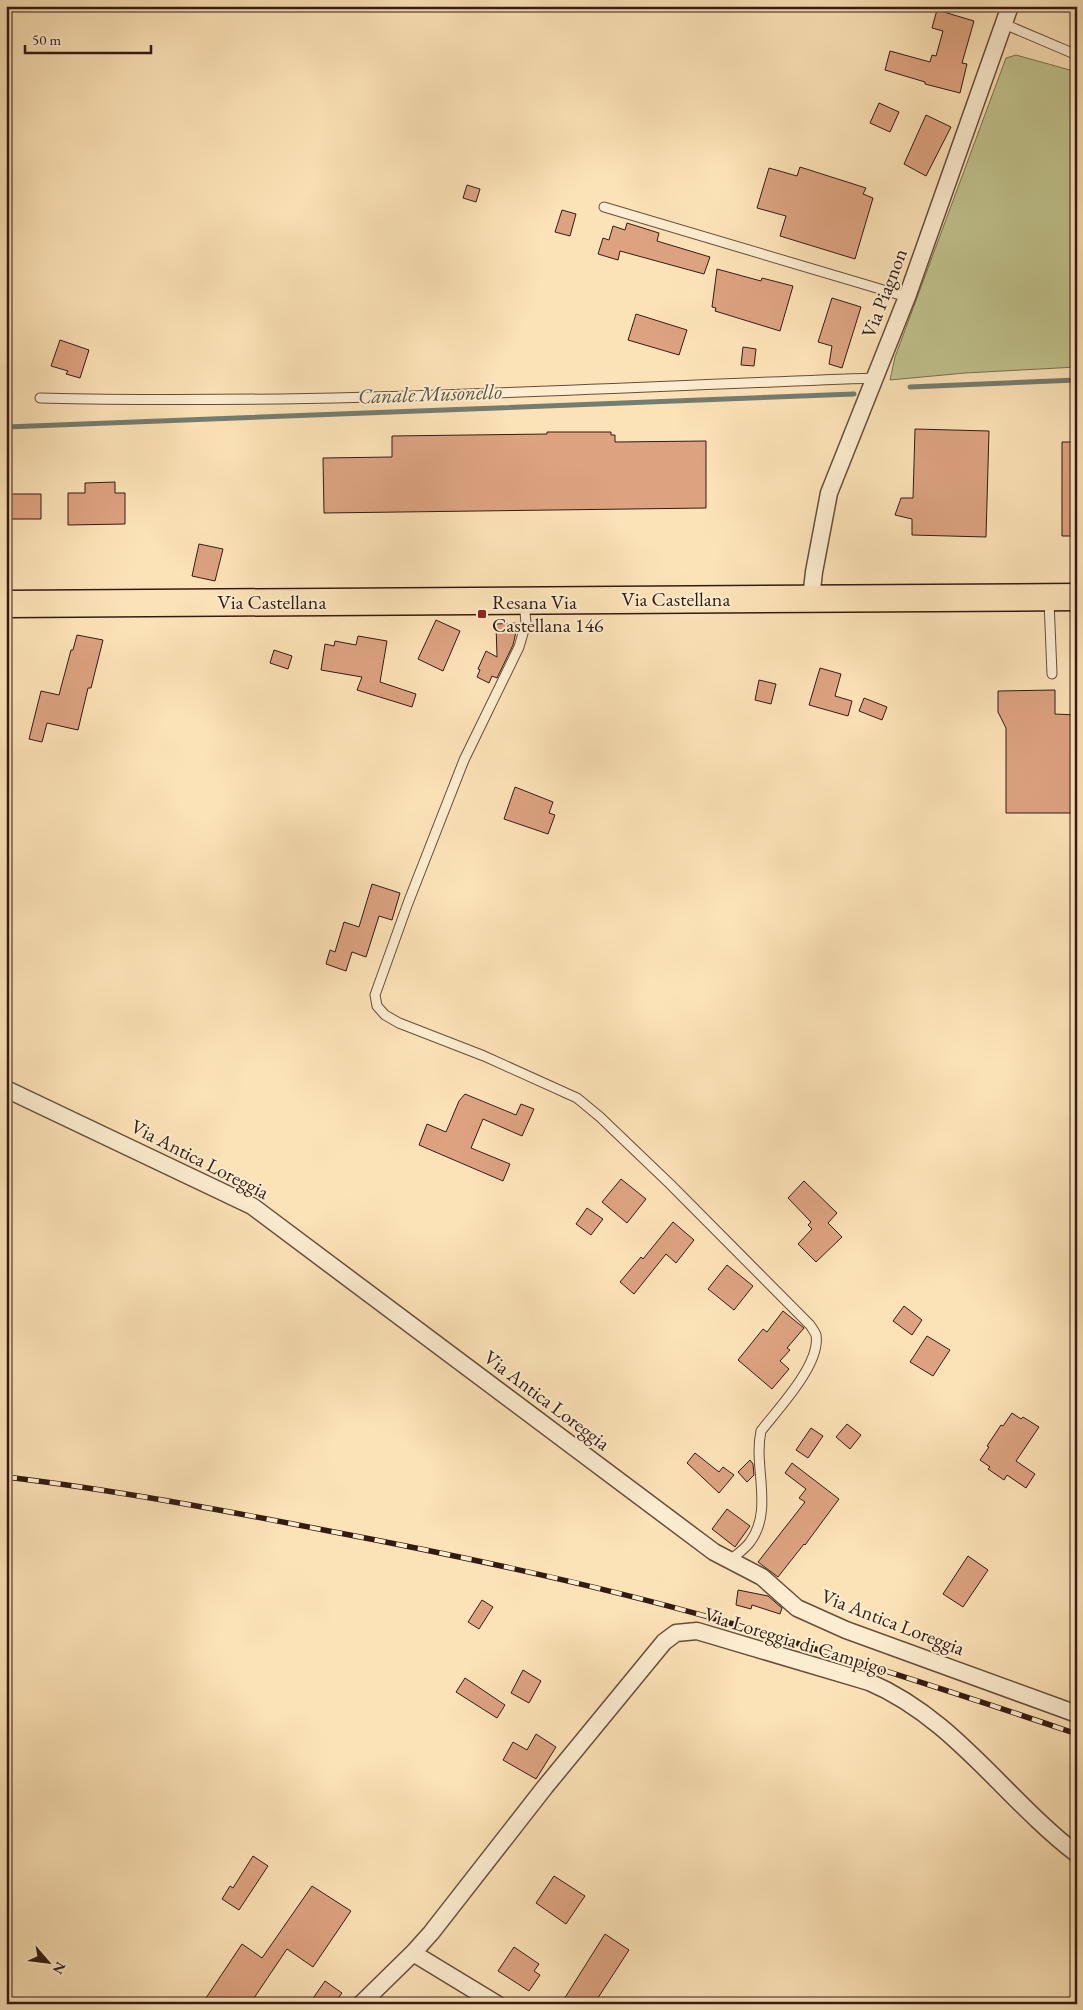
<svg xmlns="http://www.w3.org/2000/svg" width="1083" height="2010" viewBox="0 0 1083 2010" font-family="'EB Garamond',serif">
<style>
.green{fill:#c0c38e;stroke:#7a6f50}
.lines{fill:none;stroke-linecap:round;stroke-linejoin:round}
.stream{stroke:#747d71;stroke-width:5}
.building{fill:#dda381;stroke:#341b12}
.service-casing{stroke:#664d3b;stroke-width:11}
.minor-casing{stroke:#664d3b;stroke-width:19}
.primary-casing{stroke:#341b12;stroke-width:29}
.service{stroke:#fdedd0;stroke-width:9}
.minor{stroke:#fdedd0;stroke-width:16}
.primary{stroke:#fce3b7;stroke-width:26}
.rail-casing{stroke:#341b12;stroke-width:5.5}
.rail{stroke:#fdedd0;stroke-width:4;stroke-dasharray:11;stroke-linecap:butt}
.poi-dot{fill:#8f2418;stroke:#fdedd0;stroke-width:2}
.labels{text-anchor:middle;stroke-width:4;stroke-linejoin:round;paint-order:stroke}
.street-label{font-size:20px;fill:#341b12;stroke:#fdedd0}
.poi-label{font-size:20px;fill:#341b12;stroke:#fdedd0;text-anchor:start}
.water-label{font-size:21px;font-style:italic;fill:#595449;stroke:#fdedd0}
</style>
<rect width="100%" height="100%" fill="#fce3b7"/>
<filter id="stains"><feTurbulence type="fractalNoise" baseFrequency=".004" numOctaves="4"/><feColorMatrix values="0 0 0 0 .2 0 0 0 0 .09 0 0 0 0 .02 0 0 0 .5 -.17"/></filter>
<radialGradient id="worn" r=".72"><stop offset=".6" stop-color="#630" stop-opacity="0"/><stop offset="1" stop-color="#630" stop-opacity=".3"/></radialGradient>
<path class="green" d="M1016 55 1077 72V367L965 373 890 380 895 357 1006 58Z"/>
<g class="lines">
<path class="stream" d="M910 387 1077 380
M6 427 854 394"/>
</g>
<path class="building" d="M937 10 974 21 962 63 967 64 960 93 925 84V82L885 70 890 51 930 62 932 55 936 56 943 31 932 28Z
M879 103 899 112 890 132 870 123Z
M926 115 951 127 926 176 904 164Z
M800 167 866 188 863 194 873 198 855 259 780 236 786 216 757 208 769 168 797 176Z
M467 185 480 189 476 202 463 198Z
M562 210 576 214 570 236 555 232Z
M627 223 659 233 657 241 710 257 704 274 620 251 618 260 598 254 603 238 609 240 613 226 625 230Z
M717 269 761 281 762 278 793 286 780 331 715 311 716 308 712 307Z
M832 298 861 307 842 368 829 364 832 346 818 342Z
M636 314 687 330 679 355 628 340Z
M60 340 89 350 80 378 66 374 68 371 51 366Z
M743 347 756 349 754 366 741 365Z
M915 429 989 431 986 537 912 535V519L895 515 901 498H913Z
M547 432H611V435H615V442L706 441V508L324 513 323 458 392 457V436L547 434Z
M1062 442H1077V536H1062Z
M115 482V493H125V524L68 525V493H85V483Z
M6 494H41V519H6Z
M199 544 223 549 215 581 192 576Z
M436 620 460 631 443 671 418 659Z
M518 623 513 645 497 678 492 676 489 683 477 677 480 670 478 669 486 651 497 657 496 624Z
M77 635 103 640 91 688H88L78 730 47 723 42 742 29 739 41 691 59 695 71 650H73Z
M358 636 387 641 380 682 416 694 412 707 357 690 362 677 321 670 325 644 334 646 335 641 356 645Z
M274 650 292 656 288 669 270 663Z
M820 668 841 674 835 696 852 701 848 716 809 705Z
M759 680 776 684 771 704 755 700Z
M1055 690V714L1077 715V813H1006V728L998 712V691Z
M864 698 887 707 882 720 859 711Z
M515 787 553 802 549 813 555 815 548 834 504 819Z
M372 884 400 893 392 920 379 916 366 957 352 952 346 971 326 964 330 950 335 952 344 922 359 927Z
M465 1094 516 1115 521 1104 534 1109 522 1136 483 1119 471 1148 510 1164 503 1181 419 1145 427 1124 446 1132 459 1101Z
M621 1179 646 1199 627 1223 602 1202Z
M804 1181 837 1213 828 1223 842 1237 816 1262 798 1244 812 1229 808 1225 811 1222 788 1198Z
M587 1208 603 1219 591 1235 576 1224Z
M673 1222 694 1240 676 1263 666 1254 634 1294 620 1282 641 1257 643 1259Z
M727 1265 753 1286 734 1310 708 1289Z
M904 1306 922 1320 912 1335 893 1321Z
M783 1311 804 1328 787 1348 790 1350 780 1361 789 1369 772 1389 738 1360 763 1329 767 1332Z
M927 1336 950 1350 933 1376 910 1362Z
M1012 1413 1021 1419 1023 1417 1039 1427 1016 1461 1035 1474 1026 1488 1007 1475 1004 1480 988 1469 990 1467 980 1460 989 1447 987 1446 1001 1425 1003 1426Z
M847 1424 861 1435 850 1449 836 1437Z
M811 1428 823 1436 808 1458 796 1450Z
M695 1453 719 1472 723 1467 734 1475 719 1493 687 1463Z
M750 1460 753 1464 754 1475 747 1482 738 1472Z
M792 1463 839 1499 805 1545 804 1544 778 1577 758 1562 805 1502 799 1498 806 1489 785 1473Z
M727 1509 750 1526 735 1547 712 1529Z
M968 1556 988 1570 963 1607 943 1594Z
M738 1590 768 1596 782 1608 780 1614 752 1605 751 1609 736 1605Z
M482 1600 493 1607 479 1629 468 1622Z
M523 1670 541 1681 529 1703 511 1693Z
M465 1678 505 1705 497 1718 456 1692Z
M536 1734 556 1747 536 1779 503 1760 513 1742 527 1750Z
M253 1856 268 1866 239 1910 222 1899 230 1886 233 1888Z
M554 1876 585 1896 566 1924 536 1903Z
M312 1886 351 1911 313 1967 287 1949 250 2004H202L242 1944 262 1958Z
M605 1934 629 1950 594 2004H561Z
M514 1947 539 1964 534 1971 540 1975 529 1991 498 1971Z
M325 1981 342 1993 334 2004H309Z"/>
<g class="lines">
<g class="service-casing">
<path id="service" d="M1004 24 1077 55
M604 207 907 297
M40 398C318 405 596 388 875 378
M1049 600 1052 674
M524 602 526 623 519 647 464 760 408 903 375 995 377 1006 385 1015 399 1023 484 1056 577 1098 600 1117 670 1184 810 1325C812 1328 815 1332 816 1335 821 1364 778 1409 761 1431 753 1467 774 1510 750 1542 745 1549 736 1555 729 1561"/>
</g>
<g class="minor-casing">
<path id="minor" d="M811 598 814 572 829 493 907 297 1010 6
M6 1089 252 1206 714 1552 762 1577 797 1608 846 1630 1077 1714
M413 1953 497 2004
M361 2004 413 1953 431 1933 545 1787 664 1642 676 1633 697 1631 869 1682C954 1718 1005 1799 1077 1854"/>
</g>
<g class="primary-casing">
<path id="primary" d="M6 604 1077 597"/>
</g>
<use href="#service" class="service"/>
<use href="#minor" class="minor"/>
<use href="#primary" class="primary"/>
<g class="rail-casing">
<path id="rail" d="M6 1477C115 1490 222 1510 329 1531 461 1556 593 1584 723 1621 842 1656 959 1694 1077 1734"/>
</g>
<use href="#rail" class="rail"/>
</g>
<rect class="poi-dot" x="477" y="609" width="10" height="10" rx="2.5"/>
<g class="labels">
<g class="street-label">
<text transform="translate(884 293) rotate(-69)" y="7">Via Piagnon</text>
<text x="676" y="606">Via Castellana</text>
<text x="272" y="609">Via Castellana</text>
<text transform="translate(200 1159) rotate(27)" y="7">Via Antica Loreggia</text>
<text transform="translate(547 1400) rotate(37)" y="7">Via Antica Loreggia</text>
<text transform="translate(893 1622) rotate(21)" y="7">Via Antica Loreggia</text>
<text transform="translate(796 1641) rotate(17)" y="7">Via Loreggia di Campigo</text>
</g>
<g class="poi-label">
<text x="492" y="609">Resana Via<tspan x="492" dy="23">Castellana 146</tspan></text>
</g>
<g class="water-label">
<text transform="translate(430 394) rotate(-2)" y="7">Canale Musonello</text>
</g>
</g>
<rect width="1083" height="2010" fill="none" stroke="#fce3b7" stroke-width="25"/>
<rect x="8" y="8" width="1068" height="1995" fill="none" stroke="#341b12" stroke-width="2.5"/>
<rect x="12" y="12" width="1058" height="1985" fill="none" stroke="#341b12"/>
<g transform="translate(48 1962) rotate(118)" stroke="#fdedd0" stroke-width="4" paint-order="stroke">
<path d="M0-4L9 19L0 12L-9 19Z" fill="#341b12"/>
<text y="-8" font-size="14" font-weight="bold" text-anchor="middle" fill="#341b12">N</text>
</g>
<path d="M25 45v8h126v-8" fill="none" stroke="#341b12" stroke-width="2.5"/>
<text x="32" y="45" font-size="15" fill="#341b12" stroke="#fdedd0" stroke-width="4" paint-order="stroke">50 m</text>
<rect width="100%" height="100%" filter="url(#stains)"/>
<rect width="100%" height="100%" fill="url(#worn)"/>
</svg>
